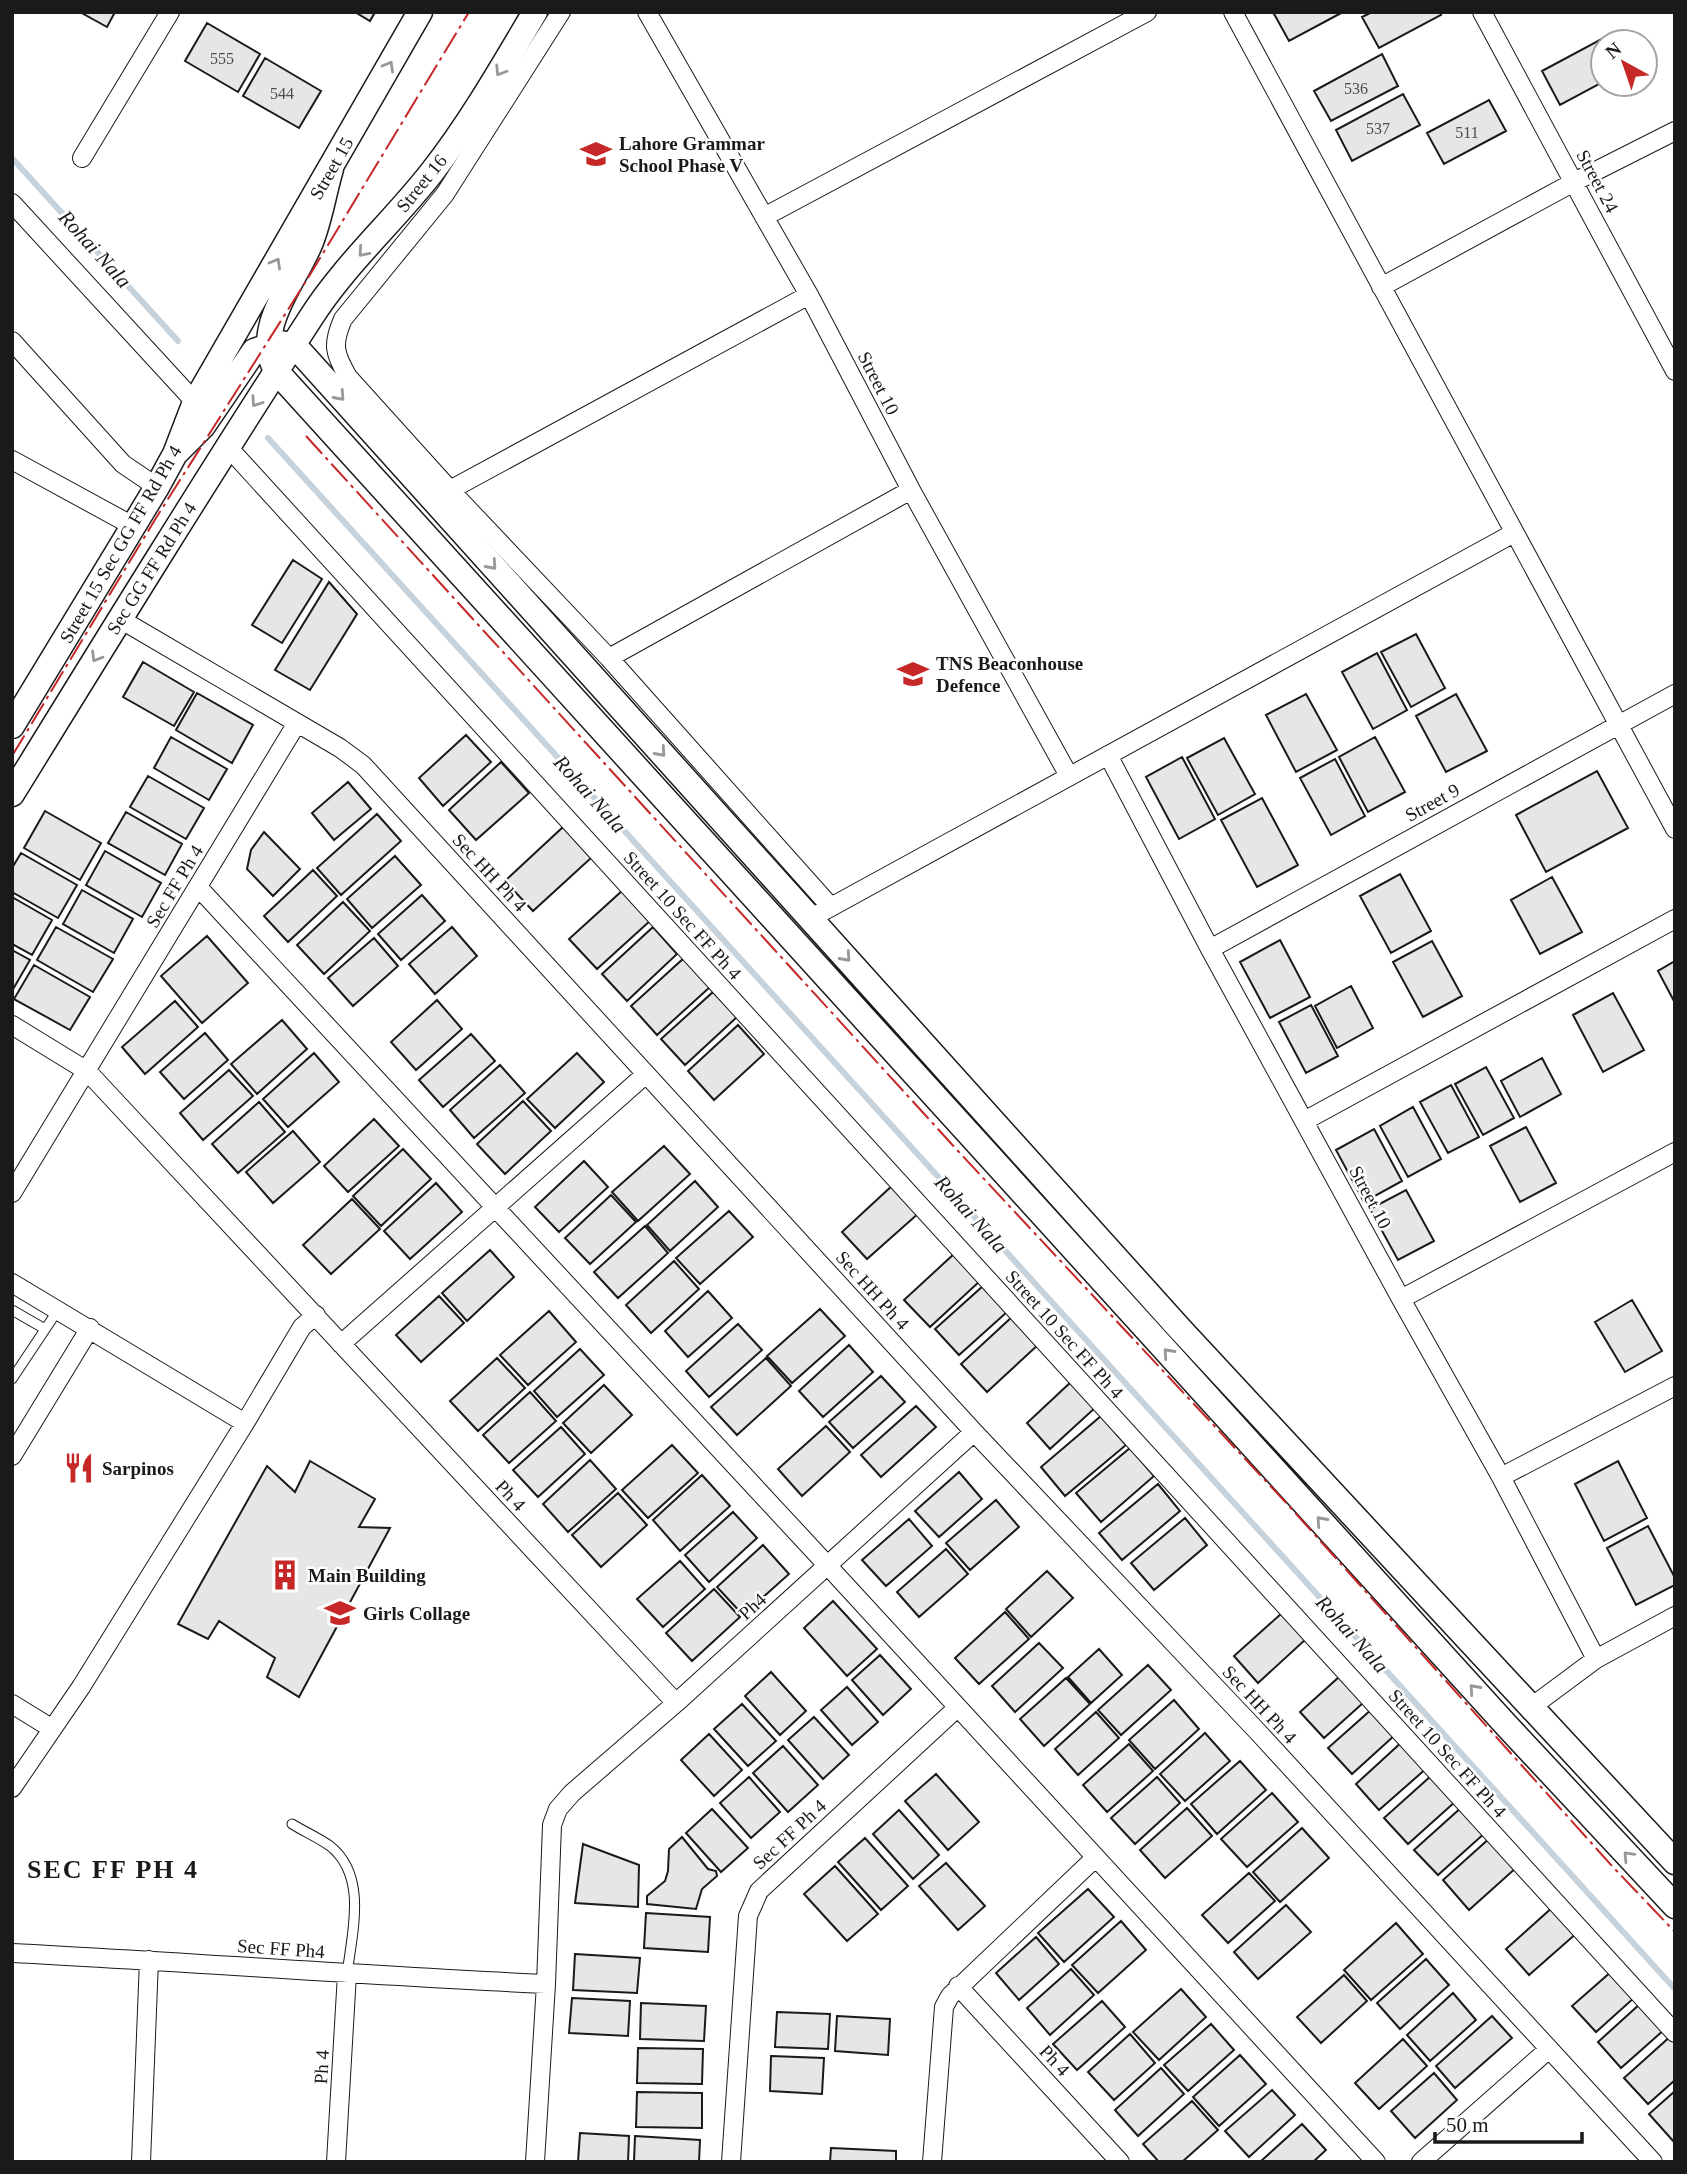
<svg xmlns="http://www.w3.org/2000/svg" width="1687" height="2174" viewBox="0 0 1687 2174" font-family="'Times New Roman',serif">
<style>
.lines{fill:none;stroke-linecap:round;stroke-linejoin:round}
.stream{stroke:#c6d2dc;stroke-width:6}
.building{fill:#e6e6e6;stroke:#1a1a1a;stroke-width:2}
.lane-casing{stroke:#1a1a1a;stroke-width:11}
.street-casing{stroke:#1a1a1a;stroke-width:20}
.secondary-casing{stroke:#1a1a1a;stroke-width:27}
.lane{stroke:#fff;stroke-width:9}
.street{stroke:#fff;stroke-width:18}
.secondary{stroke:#fff;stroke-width:24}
.power{stroke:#c62828;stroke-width:2;stroke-dasharray:24 5 3.5 5;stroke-linecap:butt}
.oneway{stroke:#989898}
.labels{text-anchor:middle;stroke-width:5;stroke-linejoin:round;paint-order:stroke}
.number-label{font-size:16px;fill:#4d4d4d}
.poi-label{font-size:19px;font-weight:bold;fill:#1a1a1a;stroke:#fff;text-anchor:start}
.street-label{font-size:19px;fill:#1a1a1a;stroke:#fff}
.water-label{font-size:21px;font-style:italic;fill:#1a1a1a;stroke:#fff}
.district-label{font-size:26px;font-weight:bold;letter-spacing:2px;fill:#1a1a1a;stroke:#fff}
</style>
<rect width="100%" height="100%" fill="#fff"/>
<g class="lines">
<path class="stream" d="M12 158 178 341
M268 438 1675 1989"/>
</g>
<path class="building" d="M80 12H115L107 27Z
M355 12H375L370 21Z
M1273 12H1343L1289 41Z
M1372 12H1439L1441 15 1379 48 1362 17Z
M207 23 260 54 238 92 185 61Z
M1609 35 1613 42H1603V82L1560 105 1542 71Z
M1382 54 1398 86 1331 121 1314 91Z
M265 58 321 91 299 128 243 96Z
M1403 94 1420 125 1352 161 1336 130Z
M1489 100 1506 131 1444 164 1427 133Z
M293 560 322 579 282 643 252 625Z
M329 582 357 614 310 690 275 670Z
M1416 634 1445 688 1411 707 1381 652Z
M1377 653 1407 710 1373 729 1342 672Z
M143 662 194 692 174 726 123 697Z
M197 693 253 725 232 763 176 730Z
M1306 694 1337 750 1296 772 1266 715Z
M1456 694 1487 751 1446 772 1416 716Z
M466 735 491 762 443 806 419 778Z
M171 737 227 769 209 800 154 768Z
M1375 737 1405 792 1368 812 1339 757Z
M1224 738 1255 794 1218 815 1187 758Z
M1182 757 1215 819 1179 839 1146 777Z
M1335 759 1365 816 1331 835 1300 778Z
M501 762 529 793 476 840 449 810Z
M1597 771 1628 828 1546 872 1516 815Z
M148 776 204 808 186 839 130 807Z
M348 782 371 809 334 840 312 813Z
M1262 798 1298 865 1257 887 1221 820Z
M45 811 101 843 80 880 24 848Z
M126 812 182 844 165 875 108 843Z
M377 814 401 841 341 895 317 868Z
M563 827 591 858 533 911 505 881Z
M264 832 300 869 273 896 247 869 251 850Z
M105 851 161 883 142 917 86 885Z
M21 853 77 885 58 918 12 892V868Z
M395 856 421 885 372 928 347 899Z
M313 870 337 896 288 942 264 916Z
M1400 874 1431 931 1391 953 1360 896Z
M1552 877 1582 932 1540 954 1511 900Z
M82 890 133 919 114 953 63 924Z
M623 890 651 920 597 969 569 939Z
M422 895 445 921 401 960 378 934Z
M12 897 52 920 32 955 12 944Z
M343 902 370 931 324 974 297 945Z
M56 927 113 959 93 992 37 960Z
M452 927 477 956 435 994 409 964Z
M653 927 677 954 627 1001 602 974Z
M207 936 248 983 202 1023 161 976Z
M374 938 398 966 353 1006 328 978Z
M1280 940 1310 997 1270 1018 1240 962Z
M1432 941 1462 996 1423 1017 1393 962Z
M12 950 30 960 12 991Z
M684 958 710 987 657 1035 631 1006Z
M1675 961V1003L1658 971Z
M34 965 90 997 70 1030 14 999Z
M1351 986 1373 1028 1337 1048 1315 1006Z
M713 992 737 1017 685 1065 661 1039Z
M1613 993 1644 1050 1603 1072 1573 1015Z
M437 1000 462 1029 416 1070 391 1042Z
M175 1001 198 1027 145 1074 122 1047Z
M1311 1005 1338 1056 1306 1073 1279 1022Z
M282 1020 307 1049 257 1094 231 1064Z
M738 1025 764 1054 714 1100 688 1071Z
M205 1033 228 1060 184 1099 160 1072Z
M471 1034 495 1061 443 1107 419 1080Z
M314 1053 339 1082 288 1127 263 1099Z
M577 1053 604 1082 555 1128 527 1099Z
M1542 1058 1561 1094 1520 1117 1501 1081Z
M500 1065 525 1093 474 1138 450 1110Z
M1486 1067 1514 1118 1483 1135 1455 1084Z
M229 1070 253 1096 203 1140 180 1113Z
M1451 1085 1479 1137 1448 1153 1420 1102Z
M523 1101 551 1131 505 1174 477 1144Z
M259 1102 285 1132 238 1173 212 1144Z
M1413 1107 1441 1159 1408 1177 1380 1126Z
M374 1119 399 1146 348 1192 324 1166Z
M1526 1127 1556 1183 1520 1202 1490 1146Z
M1374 1129 1402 1181 1364 1202 1336 1150Z
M293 1131 320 1162 273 1203 246 1172Z
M664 1146 690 1174 638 1221 612 1192Z
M403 1149 431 1179 381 1226 353 1196Z
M584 1161 608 1187 559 1232 535 1207Z
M695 1181 718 1207 670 1251 647 1225Z
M436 1183 462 1212 410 1259 384 1231Z
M894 1184 920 1212 867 1259 842 1232Z
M1406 1190 1434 1241 1398 1260 1370 1209Z
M611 1195 636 1222 590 1264 565 1238Z
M352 1199 380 1229 331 1274 303 1245Z
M729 1211 753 1237 700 1284 676 1258Z
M645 1226 668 1253 618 1298 594 1272Z
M490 1250 514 1277 467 1321 442 1293Z
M955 1253 980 1281 930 1327 904 1300Z
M674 1261 699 1289 651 1333 626 1305Z
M983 1286 1007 1312 959 1355 935 1329Z
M708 1291 732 1318 688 1357 665 1331Z
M439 1296 464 1323 421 1362 396 1335Z
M1632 1300 1662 1351 1625 1372 1595 1322Z
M820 1309 845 1336 792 1383 767 1356Z
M549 1311 576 1342 528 1385 500 1355Z
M1013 1316 1039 1344 987 1392 961 1364Z
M738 1324 762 1350 709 1397 686 1371Z
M849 1345 873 1372 823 1417 799 1391Z
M580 1349 604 1375 557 1417 534 1391Z
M497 1358 525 1388 478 1431 450 1401Z
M766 1358 791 1386 737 1435 711 1407Z
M881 1376 905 1402 853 1448 829 1422Z
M1072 1381 1096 1407 1050 1449 1027 1423Z
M604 1385 632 1415 591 1453 563 1423Z
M530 1392 556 1421 509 1463 483 1435Z
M916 1406 936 1427 881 1477 861 1455Z
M1101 1416 1126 1445 1065 1496 1041 1467Z
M826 1426 850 1452 802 1496 778 1469Z
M561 1427 585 1454 538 1497 513 1470Z
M672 1445 698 1473 648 1518 622 1490Z
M1130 1448 1154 1476 1101 1522 1076 1493Z
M590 1460 616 1489 568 1532 543 1504Z
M310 1461 375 1499 359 1527 390 1528 299 1697 267 1677 275 1658 219 1621 208 1639 178 1624 267 1466 295 1492Z
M1618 1461 1647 1518 1604 1541 1575 1484Z
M959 1472 982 1499 939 1537 915 1511Z
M702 1475 730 1506 680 1551 653 1520Z
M1158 1484 1180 1511 1122 1560 1099 1533Z
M618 1493 647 1525 601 1567 572 1535Z
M996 1500 1019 1527 970 1570 946 1543Z
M733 1512 757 1538 709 1582 685 1555Z
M1185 1518 1207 1545 1154 1590 1131 1563Z
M909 1519 932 1546 886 1586 862 1560Z
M1648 1526 1675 1578V1585L1636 1605 1607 1548Z
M763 1545 789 1574 743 1615 717 1587Z
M946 1549 968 1574 919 1617 897 1592Z
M680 1561 705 1589 663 1627 637 1599Z
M1047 1571 1073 1598 1031 1637 1006 1609Z
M714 1589 740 1617 692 1661 666 1633Z
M833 1601 877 1649 847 1676 804 1628Z
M1005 1612 1029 1639 979 1684 955 1658Z
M1282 1613 1306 1639 1258 1683 1234 1656Z
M1039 1643 1063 1668 1015 1712 992 1686Z
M1099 1649 1122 1675 1091 1703 1068 1677Z
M880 1655 911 1689 883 1715 852 1680Z
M1148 1665 1171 1690 1121 1735 1098 1710Z
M771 1672 806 1711 780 1735 745 1696Z
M1339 1677 1363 1703 1324 1738 1300 1712Z
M1066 1678 1090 1704 1044 1746 1020 1719Z
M847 1687 878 1722 852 1745 821 1710Z
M1174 1700 1199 1729 1155 1769 1129 1740Z
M742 1704 776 1741 748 1766 714 1729Z
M1372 1709 1395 1735 1352 1774 1328 1748Z
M1096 1712 1119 1738 1078 1775 1055 1749Z
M814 1717 849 1755 823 1779 788 1740Z
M1205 1733 1230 1761 1185 1801 1160 1774Z
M709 1734 742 1770 714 1796 681 1760Z
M1404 1740 1428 1767 1379 1810 1356 1784Z
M1129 1744 1153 1771 1107 1812 1083 1785Z
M783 1746 818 1785 788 1812 753 1773Z
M1240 1761 1266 1790 1217 1834 1191 1804Z
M936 1774 979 1822 948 1850 905 1801Z
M1432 1775 1456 1801 1408 1844 1384 1818Z
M749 1777 780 1812 751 1838 720 1803Z
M1157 1777 1180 1803 1135 1844 1111 1818Z
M1272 1793 1298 1822 1247 1867 1221 1839Z
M1463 1806 1486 1832 1438 1875 1414 1850Z
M1187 1808 1212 1836 1165 1878 1140 1850Z
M712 1809 748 1848 721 1872 686 1833Z
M899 1810 939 1855 913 1879 873 1834Z
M1302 1828 1329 1858 1280 1902 1253 1872Z
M682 1837 708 1869 716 1871 717 1876 702 1889 696 1909 647 1904V1896L665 1881 668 1871 669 1849Z
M1491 1837 1517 1867 1469 1910 1443 1880Z
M865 1838 908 1886 881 1910 838 1862Z
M583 1844 639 1865 638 1907 575 1903Z
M946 1863 985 1906 958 1930 919 1886Z
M835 1866 878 1914 847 1941 804 1894Z
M1249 1873 1275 1901 1228 1943 1202 1915Z
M1088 1889 1114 1917 1064 1962 1038 1933Z
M1286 1905 1311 1932 1258 1979 1234 1952Z
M1554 1906 1578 1932 1529 1975 1506 1949Z
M646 1913 710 1917 708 1952 644 1948Z
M1121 1921 1146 1950 1098 1993 1072 1965Z
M1396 1923 1423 1954 1371 2000 1344 1970Z
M1036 1937 1059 1964 1019 2000 996 1973Z
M575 1954 640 1958 637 1993 573 1990Z
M1426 1959 1449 1985 1400 2029 1377 2003Z
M1071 1969 1094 1995 1050 2035 1027 2008Z
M1612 1971 1635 1997 1596 2032 1572 2006Z
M1344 1975 1367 2001 1321 2043 1297 2017Z
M1181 1989 1206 2017 1159 2060 1133 2032Z
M1453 1993 1476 2020 1430 2061 1407 2035Z
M572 1998 630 2001 628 2036 569 2033Z
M1102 2001 1125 2027 1077 2070 1053 2044Z
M641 2003 706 2006 704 2041 640 2039Z
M1641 2003 1665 2029 1621 2068 1598 2042Z
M777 2012 830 2014 828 2049 775 2047Z
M837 2016 890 2019 888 2055 835 2051Z
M1492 2016 1512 2038 1455 2088 1436 2066Z
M1211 2024 1234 2050 1188 2091 1164 2065Z
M1130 2034 1155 2063 1114 2100 1088 2072Z
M1672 2035 1675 2038V2080L1648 2104 1624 2078Z
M1403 2039 1427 2066 1379 2109 1355 2083Z
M638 2048 703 2049 702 2084 637 2083Z
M1240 2055 1266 2084 1219 2126 1193 2097Z
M771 2056 824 2058 822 2094 770 2091Z
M1161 2068 1184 2094 1138 2136 1115 2110Z
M1434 2073 1457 2100 1415 2138 1391 2111Z
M1272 2090 1295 2115 1249 2157 1225 2131Z
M1675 2091V2142H1674L1649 2114Z
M637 2092 702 2093V2128L636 2127Z
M1192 2101 1218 2130 1182 2162H1159L1143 2144Z
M1302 2124 1326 2150 1313 2162H1260Z
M580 2133 629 2136 628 2162H578Z
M635 2136 700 2140 699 2162H634Z
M831 2148 896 2151V2162H830Z"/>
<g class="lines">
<g class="lane-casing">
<path id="lane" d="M12 1310 45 1329
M12 1379 58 1310
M292 1824C305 1832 319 1838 330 1846 368 1876 352 1933 347 1974"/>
</g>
<g class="street-casing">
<path id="street" d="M561 12 445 194 343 319C332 344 334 353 348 377L450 490 609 658 830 906
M647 12 809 295 911 490 1069 776
M1233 12 1675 829
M1482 12 1675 371
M82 158 170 12
M12 203 195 402
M764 217 1147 12
M1381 287 1574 182 1675 131
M12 341 123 464 157 487
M227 446 1675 2033
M12 460 133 526
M450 490 809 295
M120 619 340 748 363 765 974 1432 1258 1732 1653 2162
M609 658 911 490
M1108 755 1210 949 1401 1299 1501 1477 1596 1659
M198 887 828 1566 1376 2162
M820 913 1514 533
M1210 949 1675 694
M12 1025 87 1071 676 1703
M1306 1120 1675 919
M12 1193 297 723
M12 1283 245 1423
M1401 1299 1675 1152
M341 1344 646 1074
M12 1456 90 1328
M1501 1477 1675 1386
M12 1704 51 1728
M1530 1708 1596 1659 1675 1616
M12 1788 81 1687 245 1423 302 1327 316 1315
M12 1953C190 1962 368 1976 546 1984
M958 1986 1120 2162
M141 2162 149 1960
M336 2162 347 1974
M535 2162 546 1984 552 1825 558 1809 572 1793 676 1703 974 1432
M731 2162 748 1916 759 1891 957 1708
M932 2162 944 2007 950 1996 1095 1858
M1421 2162 1549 2049"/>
</g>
<g class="secondary-casing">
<path id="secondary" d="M331 169C324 193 320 219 311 242 296 280 251 330 277 372L1507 1726 1675 1906
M175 454 203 426 254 351 278 343 294 345 1180 1329 1675 1862
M12 726 157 487 175 454 195 402 420 12
M12 794C110 635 208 476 310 319 344 265 393 222 432 172 471 122 503 66 535 12"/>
</g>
<use href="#lane" class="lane"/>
<use href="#street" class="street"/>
<use href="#secondary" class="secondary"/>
<path class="power" d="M306 436 958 1151 1289 1506 1612 1866 1675 1932
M12 756 156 518 308 278 469 12"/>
</g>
<defs><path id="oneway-chevron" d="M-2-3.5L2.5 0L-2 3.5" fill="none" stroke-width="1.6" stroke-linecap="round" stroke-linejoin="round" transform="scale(1.75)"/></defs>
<g class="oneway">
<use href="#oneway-chevron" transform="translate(389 66) rotate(-60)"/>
<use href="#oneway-chevron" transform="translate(500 71) rotate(122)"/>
<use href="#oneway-chevron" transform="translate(363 252) rotate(131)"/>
<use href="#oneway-chevron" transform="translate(276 263) rotate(-60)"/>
<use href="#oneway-chevron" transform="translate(340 396) rotate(48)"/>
<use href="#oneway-chevron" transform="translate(256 402) rotate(124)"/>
<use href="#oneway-chevron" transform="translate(492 565) rotate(48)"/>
<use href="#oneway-chevron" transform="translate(96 657) rotate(121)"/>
<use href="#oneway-chevron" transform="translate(661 752) rotate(48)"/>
<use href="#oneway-chevron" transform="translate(846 957) rotate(48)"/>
<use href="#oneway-chevron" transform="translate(1168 1353) rotate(-132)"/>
<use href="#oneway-chevron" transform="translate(1321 1521) rotate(-132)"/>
<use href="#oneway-chevron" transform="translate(1474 1689) rotate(-132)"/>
<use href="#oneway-chevron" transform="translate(1628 1856) rotate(-133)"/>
</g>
<defs>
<g id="school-bare" transform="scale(2.415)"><path d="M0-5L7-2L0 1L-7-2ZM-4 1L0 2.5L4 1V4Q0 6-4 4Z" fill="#c62828" stroke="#fff" stroke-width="2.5" paint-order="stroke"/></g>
<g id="restaurant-bare" transform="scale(2.415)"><path d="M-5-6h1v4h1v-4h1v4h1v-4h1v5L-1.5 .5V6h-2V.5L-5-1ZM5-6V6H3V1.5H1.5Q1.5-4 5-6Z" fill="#c62828" stroke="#fff" stroke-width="2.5" paint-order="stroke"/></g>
<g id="building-bare" transform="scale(2.415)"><path d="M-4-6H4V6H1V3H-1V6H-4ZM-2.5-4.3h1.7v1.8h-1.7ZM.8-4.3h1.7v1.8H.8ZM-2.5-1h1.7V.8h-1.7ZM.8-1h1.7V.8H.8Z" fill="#c62828" stroke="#fff" stroke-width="2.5" paint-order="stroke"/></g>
</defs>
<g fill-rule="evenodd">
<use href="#school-bare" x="596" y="154"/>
<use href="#school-bare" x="913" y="674"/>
<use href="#restaurant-bare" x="79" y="1468"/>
<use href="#building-bare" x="285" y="1575"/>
<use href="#school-bare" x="340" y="1613"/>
</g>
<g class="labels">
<g class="number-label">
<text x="222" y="64">555</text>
<text x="1356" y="94">536</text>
<text x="282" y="99">544</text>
<text x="1378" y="134">537</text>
<text x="1467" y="138">511</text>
</g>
<g class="poi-label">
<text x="619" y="150">Lahore Grammar<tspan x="619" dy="22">School Phase V</tspan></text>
<text x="936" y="670">TNS Beaconhouse<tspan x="936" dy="22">Defence</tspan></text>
<text x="102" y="1475">Sarpinos</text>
<text x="308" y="1582">Main Building</text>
<text x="363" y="1620">Girls Collage</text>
</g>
<g class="street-label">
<text transform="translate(331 168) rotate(-60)" y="7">Street 15</text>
<text transform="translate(1598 181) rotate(62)" y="7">Street 24</text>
<text transform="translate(421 183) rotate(-51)" y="7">Street 16</text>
<text transform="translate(879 383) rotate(63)" y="7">Street 10</text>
<text transform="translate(120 544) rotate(-60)" y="7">Street 15 Sec GG FF Rd Ph 4</text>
<text transform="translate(151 568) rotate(-58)" y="7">Sec GG FF Rd Ph 4</text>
<text transform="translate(1432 802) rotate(-29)" y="7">Street 9</text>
<text transform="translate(490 872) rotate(47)" y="7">Sec HH Ph 4</text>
<text transform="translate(174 886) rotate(-59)" y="7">Sec FF Ph 4</text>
<text transform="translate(683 915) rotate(48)" y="7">Street 10 Sec FF Ph 4</text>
<text transform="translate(1371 1197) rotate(62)" y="7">Street 10</text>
<text transform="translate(873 1290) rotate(48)" y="7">Sec HH Ph 4</text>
<text transform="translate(1065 1334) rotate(48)" y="7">Street 10 Sec FF Ph 4</text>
<text transform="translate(511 1495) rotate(47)" y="7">Ph 4</text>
<text transform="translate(752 1606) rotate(-42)" y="7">Ph4</text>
<text transform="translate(1260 1704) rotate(47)" y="7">Sec HH Ph 4</text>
<text transform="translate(1448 1753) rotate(48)" y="7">Street 10 Sec FF Ph 4</text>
<text transform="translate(789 1834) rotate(-43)" y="7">Sec FF Ph 4</text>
<text transform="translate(281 1948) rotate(4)" y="7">Sec FF Ph4</text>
<text transform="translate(1055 2060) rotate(47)" y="7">Ph 4</text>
<text transform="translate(321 2067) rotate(-87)" y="7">Ph 4</text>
</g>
<g class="water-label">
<text transform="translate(95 249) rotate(48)" y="7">Rohai Nala</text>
<text transform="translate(590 794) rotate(48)" y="7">Rohai Nala</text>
<text transform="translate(971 1214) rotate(48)" y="7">Rohai Nala</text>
<text transform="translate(1352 1634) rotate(48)" y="7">Rohai Nala</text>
</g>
<g class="district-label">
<text x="113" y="1878">SEC FF PH 4</text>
</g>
</g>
<rect width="1687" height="2174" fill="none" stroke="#1a1a1a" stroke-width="28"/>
<g transform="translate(1624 63) rotate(320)"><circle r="33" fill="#ffffff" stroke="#a3a3a3" stroke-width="2"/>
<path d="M0-5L12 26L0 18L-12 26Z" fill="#c62828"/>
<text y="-10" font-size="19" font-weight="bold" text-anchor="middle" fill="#1a1a1a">N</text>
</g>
<path d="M1435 2132v10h147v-10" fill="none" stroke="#1a1a1a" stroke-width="3.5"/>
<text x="1446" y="2132" font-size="21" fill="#1a1a1a" stroke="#ffffff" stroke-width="5" paint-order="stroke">50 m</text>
</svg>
